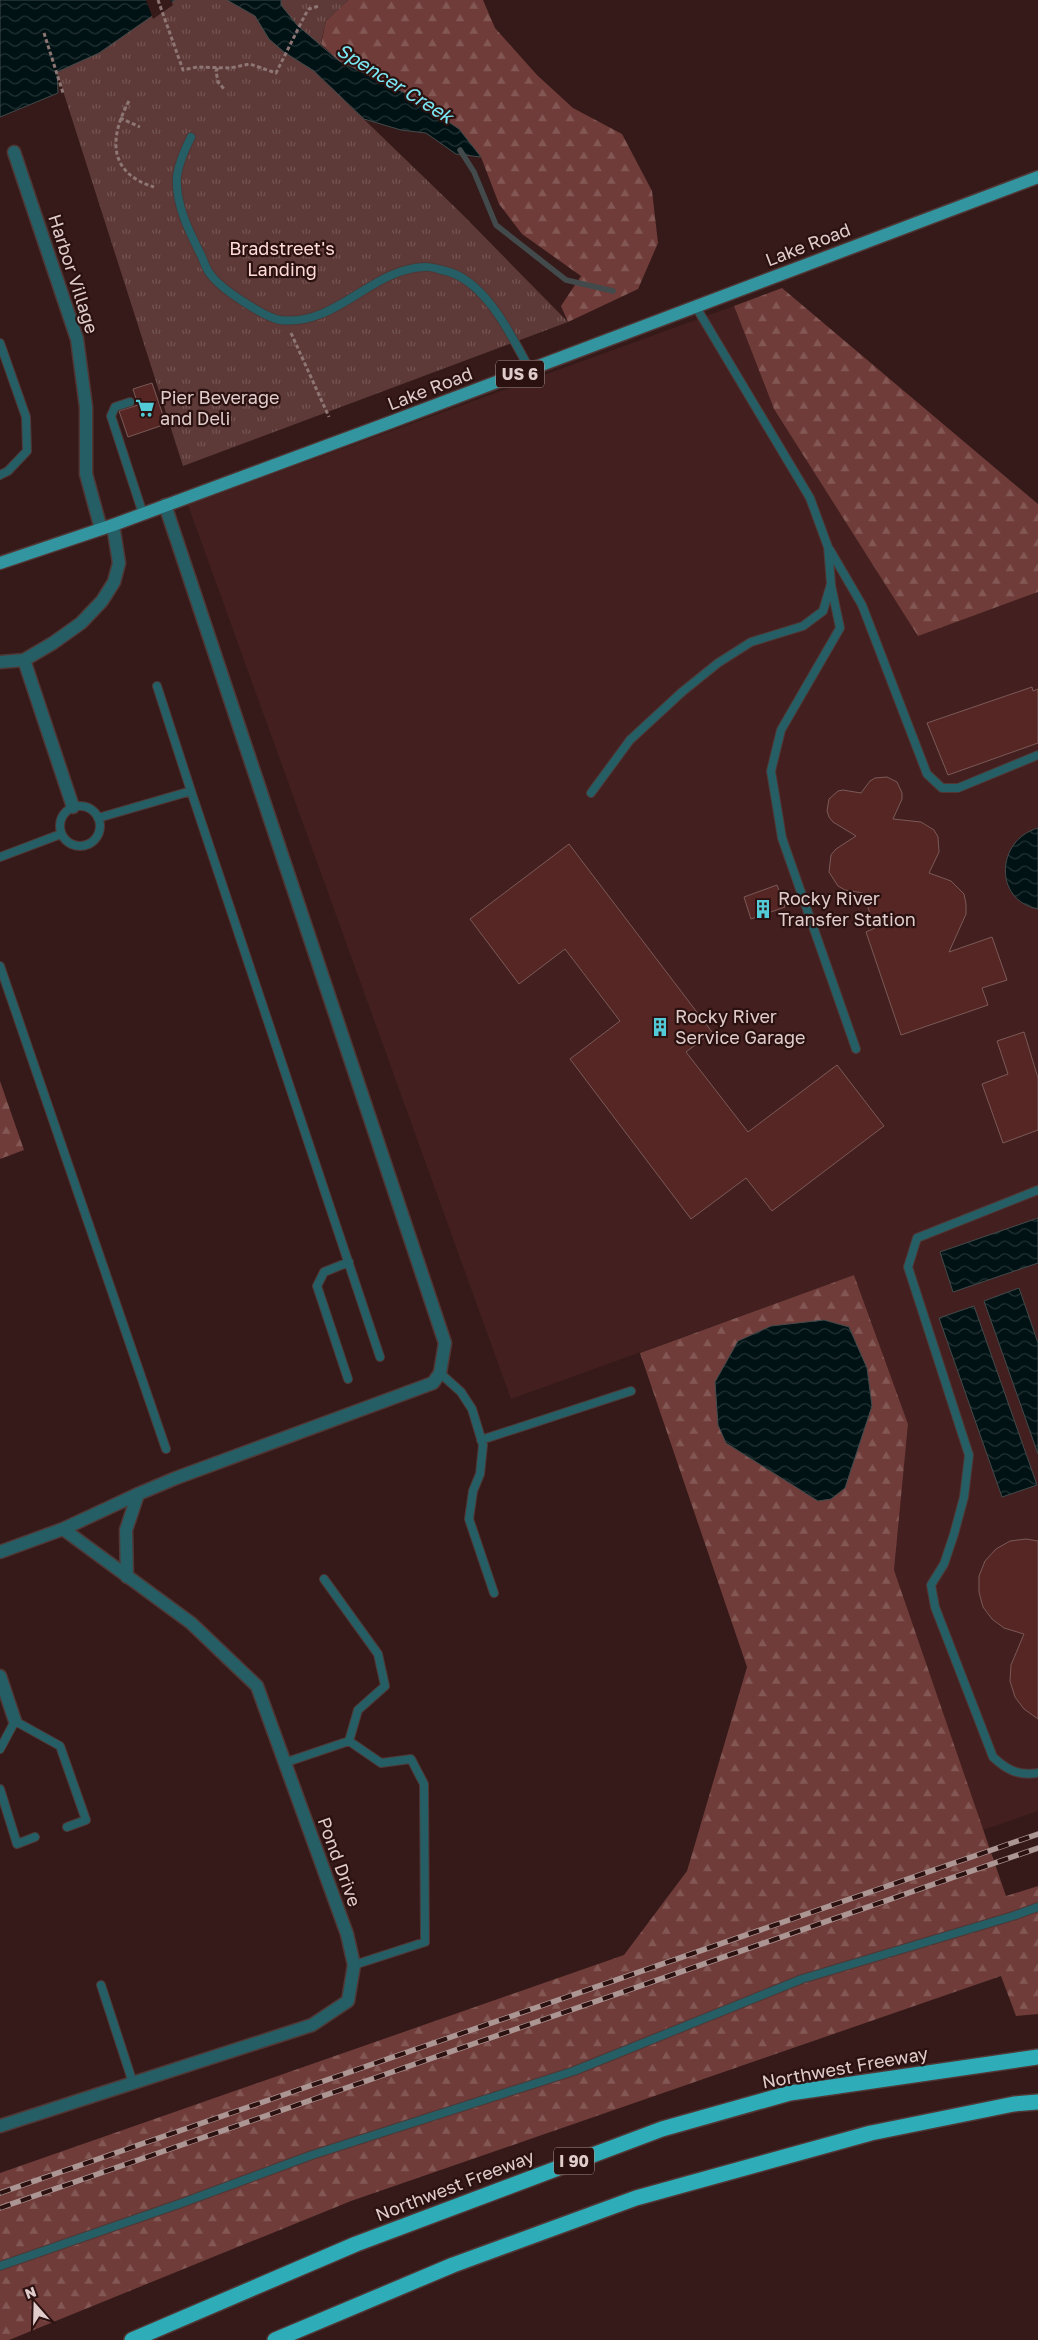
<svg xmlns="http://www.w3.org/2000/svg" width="1038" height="2340" viewBox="0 0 1038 2340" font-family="'Golos Text',sans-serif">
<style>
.built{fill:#43201f}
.forest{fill:url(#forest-firs)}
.park{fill:url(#park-tufts)}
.water{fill:url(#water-waves);stroke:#434a4b}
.pier{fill:#351a19}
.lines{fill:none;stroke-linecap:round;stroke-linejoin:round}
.stream{stroke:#434a4b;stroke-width:5.5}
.building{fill:#562624;stroke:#7a5a57}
.lane-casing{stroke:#503735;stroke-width:10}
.street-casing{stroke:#503735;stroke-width:15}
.primary-casing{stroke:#503735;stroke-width:15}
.highway-casing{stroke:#503735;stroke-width:18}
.path{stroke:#8d7674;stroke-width:3;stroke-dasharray:4 2.5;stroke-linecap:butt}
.lane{stroke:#255e64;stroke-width:8}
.street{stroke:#255e64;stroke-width:12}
.primary{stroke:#33959f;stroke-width:12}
.highway{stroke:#2eacb7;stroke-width:15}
.rail-casing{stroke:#ac9694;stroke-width:5.5}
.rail{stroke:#2b1110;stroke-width:4;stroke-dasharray:11;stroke-linecap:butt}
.labels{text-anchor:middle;stroke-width:4.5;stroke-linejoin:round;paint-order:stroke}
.shield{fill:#2b1110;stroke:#aa9593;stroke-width:1}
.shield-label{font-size:16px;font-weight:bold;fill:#e0cdcb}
.street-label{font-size:18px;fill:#e0cdcb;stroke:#2b1110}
.park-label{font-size:18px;fill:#ffdbd7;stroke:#2b1110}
.poi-label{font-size:18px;fill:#e0cdcb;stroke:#2b1110;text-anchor:start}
.water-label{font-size:19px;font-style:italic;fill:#7ae8f4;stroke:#2b1110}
</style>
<defs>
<pattern id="forest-firs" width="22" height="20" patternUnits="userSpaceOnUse" patternTransform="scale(1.25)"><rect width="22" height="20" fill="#6f3c39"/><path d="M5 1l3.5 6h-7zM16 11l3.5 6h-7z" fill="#835754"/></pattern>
<pattern id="park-tufts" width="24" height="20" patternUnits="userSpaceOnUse" patternTransform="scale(1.25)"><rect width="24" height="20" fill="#5d3a38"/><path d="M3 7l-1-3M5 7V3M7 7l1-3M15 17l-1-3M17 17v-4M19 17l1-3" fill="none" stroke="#745553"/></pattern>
<pattern id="water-waves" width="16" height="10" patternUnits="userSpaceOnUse" patternTransform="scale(1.25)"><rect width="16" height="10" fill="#001214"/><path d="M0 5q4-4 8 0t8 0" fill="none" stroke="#253335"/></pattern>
</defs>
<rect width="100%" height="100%" fill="#351a19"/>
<path class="built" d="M734 306 774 409 918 635 1038 592V1811L983 1830 894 1570 908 1424 854 1275 511 1399 188 505Z"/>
<path class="forest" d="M348 0H483L495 28 537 75 573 108 622 134 652 191 658 243 638 289 568 322 561 306 581 276 522 234 499 204 481 157 459 129 407 94 339 61 321 44 326 21Z
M782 288 1038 504V592L918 636 774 409 734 306Z
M0 1081 24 1150 0 1159Z
M854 1275 908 1424 894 1570 1006 1896 1038 1886V2014L1016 2016 1001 1976 351 2201 9 2340H0V2173L624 1955 687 1871 747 1667 640 1353Z"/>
<path class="park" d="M175 0H348L326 21 314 71 461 213 568 322 183 466 57 72 99 53Z"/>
<path class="water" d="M0 0H175L99 53 57 72 58 93 0 117Z
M227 0H281V5L297 25 339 61 407 94 459 129 481 157 456 154 426 133 401 130 364 119 314 71 284 52 269 39 255 16Z
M1038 828V909C993 900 996 840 1038 828Z
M1038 1218V1263L953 1292 940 1252Z
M1019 1288 1038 1343V1454L984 1301Z
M974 1306 1037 1485 1002 1497 939 1318Z
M824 1320 849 1327 867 1368 872 1406 845 1488 831 1499 818 1501 726 1443 718 1425 715 1382 738 1341 771 1326Z"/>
<path class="pier" d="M146 0H171L173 5 153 19Z"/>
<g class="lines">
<path class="stream" d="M460 150 474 172 496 225 566 280 613 291"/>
</g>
<path class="building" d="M152 383 166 424 128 437 119 411 138 405 133 389Z
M1032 687 1033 691 1038 689V743L948 775 927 723Z
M887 777 897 782 902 793V799L893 819 921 822 934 830 938 837 939 852 929 873 951 881 964 894 966 904V914L949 952 992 937 1007 980 982 988 988 1005 901 1035 866 932 875 928 863 893 845 890 838 886 829 872 831 855 836 849 856 836 833 822 829 817 827 811 829 799 838 791 843 790 861 793 870 781 875 778Z
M569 844 712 1032 686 1052 748 1132 837 1065 884 1126 772 1211 746 1178 691 1219 570 1059 620 1021 565 949 519 984 470 919Z
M777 885 785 907 751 919 744 897Z
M1024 1032 1038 1078V1130L1003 1143 982 1084 1008 1074 997 1041Z
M1026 1539 1038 1541V1719L1024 1709 1015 1697 1010 1681 1011 1665 1024 1634 1004 1628 992 1619 983 1607 979 1592V1576L985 1561 996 1549 1010 1541Z"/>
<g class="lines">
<g class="lane-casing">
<path id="lane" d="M191 137C185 149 179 162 177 176 175 204 189 231 201 255 204 261 206 270 211 275 221 289 264 317 280 320 336 327 371 269 424 267 431 266 440 270 446 271 486 281 512 337 530 370
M0 343 26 417 27 451 8 471 0 475
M130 402 115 407 111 416 143 514
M830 550 862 605 927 774 942 788H958L1038 755
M831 585 840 628 781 730 771 771 782 838 856 1049
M157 686 191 791
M591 793 630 740 682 692 718 663 751 642 803 626 823 611 831 584 828 547 810 498 696 307
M60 826a20 20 0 1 1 40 0a20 20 0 1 1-40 0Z
M98 818 191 791 380 1357
M0 857 61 834
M0 966 166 1449
M1038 1190 917 1238 908 1267 969 1455 964 1497 954 1534 944 1564 931 1585 935 1607 993 1757C1007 1770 1018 1776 1038 1773
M440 1373 461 1392 472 1409 483 1445 480 1474 473 1491 469 1519 494 1593
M348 1379 317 1286 324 1272 349 1262
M481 1440 631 1391
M349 1741 381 1763 411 1759 424 1784 425 1942 354 1965
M0 1749 15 1721 60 1746 86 1820 67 1827
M284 1763 349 1741 358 1710 385 1686 378 1654 324 1579
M0 1789 17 1844 35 1837
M101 1985 133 2083
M0 2266 179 2204 312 2155 574 2071 802 1979 1013 1916 1038 1907"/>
</g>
<g class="street-casing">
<path id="street" d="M14 152 77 339 86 407V474L101 529
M24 660 73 807
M0 662 24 660 53 643 81 623 102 601 114 582 119 563 113 525
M63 1529 138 1494
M0 1552 63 1529 191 1623 257 1686 347 1934 354 1965 348 2001 312 2025 0 2126
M127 1577 126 1530 138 1494 176 1478 433 1383 440 1373 445 1343 165 505
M0 1676 15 1721"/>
</g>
<g class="primary-casing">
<path id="primary" d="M0 563 113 525 391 422 1038 177"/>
</g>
<g class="highway-casing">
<path id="highway" d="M132 2340 356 2244 662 2129 790 2093 1038 2057
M275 2340 453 2265 636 2198 871 2133 1014 2104 1038 2102"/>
</g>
<path class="path" d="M158 0 183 70 197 67 230 68 250 64 276 73 305 15 309 9 319 6
M44 33 63 93
M218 68 216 71 218 82 224 89
M129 101C109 138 108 173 154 187
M120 118 140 127
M291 333 329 417"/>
<use href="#lane" class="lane"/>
<use href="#street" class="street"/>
<use href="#primary" class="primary"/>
<use href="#highway" class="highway"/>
<g class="rail-casing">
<path id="rail" d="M0 2193 1038 1834
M0 2208 1038 1848"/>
</g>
<use href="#rail" class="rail"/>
</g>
<defs>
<g id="supermarket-bare" transform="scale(1.5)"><path d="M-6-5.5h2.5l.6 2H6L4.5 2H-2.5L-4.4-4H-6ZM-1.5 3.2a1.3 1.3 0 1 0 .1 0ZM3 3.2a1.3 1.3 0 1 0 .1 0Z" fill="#52cbd7" stroke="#2b1110" stroke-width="2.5" paint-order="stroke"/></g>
<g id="building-bare" transform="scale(1.5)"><path d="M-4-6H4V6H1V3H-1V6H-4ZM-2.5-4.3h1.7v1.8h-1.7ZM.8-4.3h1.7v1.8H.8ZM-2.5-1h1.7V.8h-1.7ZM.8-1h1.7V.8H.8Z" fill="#52cbd7" stroke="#2b1110" stroke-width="2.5" paint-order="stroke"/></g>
</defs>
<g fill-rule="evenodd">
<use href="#supermarket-bare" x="145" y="408"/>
<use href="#building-bare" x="763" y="909"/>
<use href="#building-bare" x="660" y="1027"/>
</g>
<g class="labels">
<g class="shield">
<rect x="496" y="360.5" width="48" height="27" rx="4"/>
<rect x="554" y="2147.5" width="40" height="27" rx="4"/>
</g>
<g class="shield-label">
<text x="520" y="380">US 6</text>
<text x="574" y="2167">I 90</text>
</g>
<g class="street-label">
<text transform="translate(808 245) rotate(-21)" y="6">Lake Road</text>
<text transform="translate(73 274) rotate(72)" y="6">Harbor Village</text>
<text transform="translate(430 389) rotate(-21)" y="6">Lake Road</text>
<text transform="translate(339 1862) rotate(70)" y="6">Pond Drive</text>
<text transform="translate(845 2068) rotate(-10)" y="6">Northwest Freeway</text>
<text transform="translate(455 2186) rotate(-21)" y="6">Northwest Freeway</text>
</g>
<g class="park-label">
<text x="282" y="255">Bradstreet's<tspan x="282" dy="21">Landing</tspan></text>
</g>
<g class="poi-label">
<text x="160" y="404">Pier Beverage<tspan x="160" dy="21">and Deli</tspan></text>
<text x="778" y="905">Rocky River<tspan x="778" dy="21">Transfer Station</tspan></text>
<text x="675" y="1023">Rocky River<tspan x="675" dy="21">Service Garage</tspan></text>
</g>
<g class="water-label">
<text transform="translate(395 83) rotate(32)" y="7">Spencer Creek</text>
</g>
</g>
<g transform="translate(35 2305) rotate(340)" stroke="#2b1110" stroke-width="4" paint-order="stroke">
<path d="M0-4L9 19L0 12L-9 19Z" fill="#e0cdcb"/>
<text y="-8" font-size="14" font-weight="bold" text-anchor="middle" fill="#e0cdcb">N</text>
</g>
</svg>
